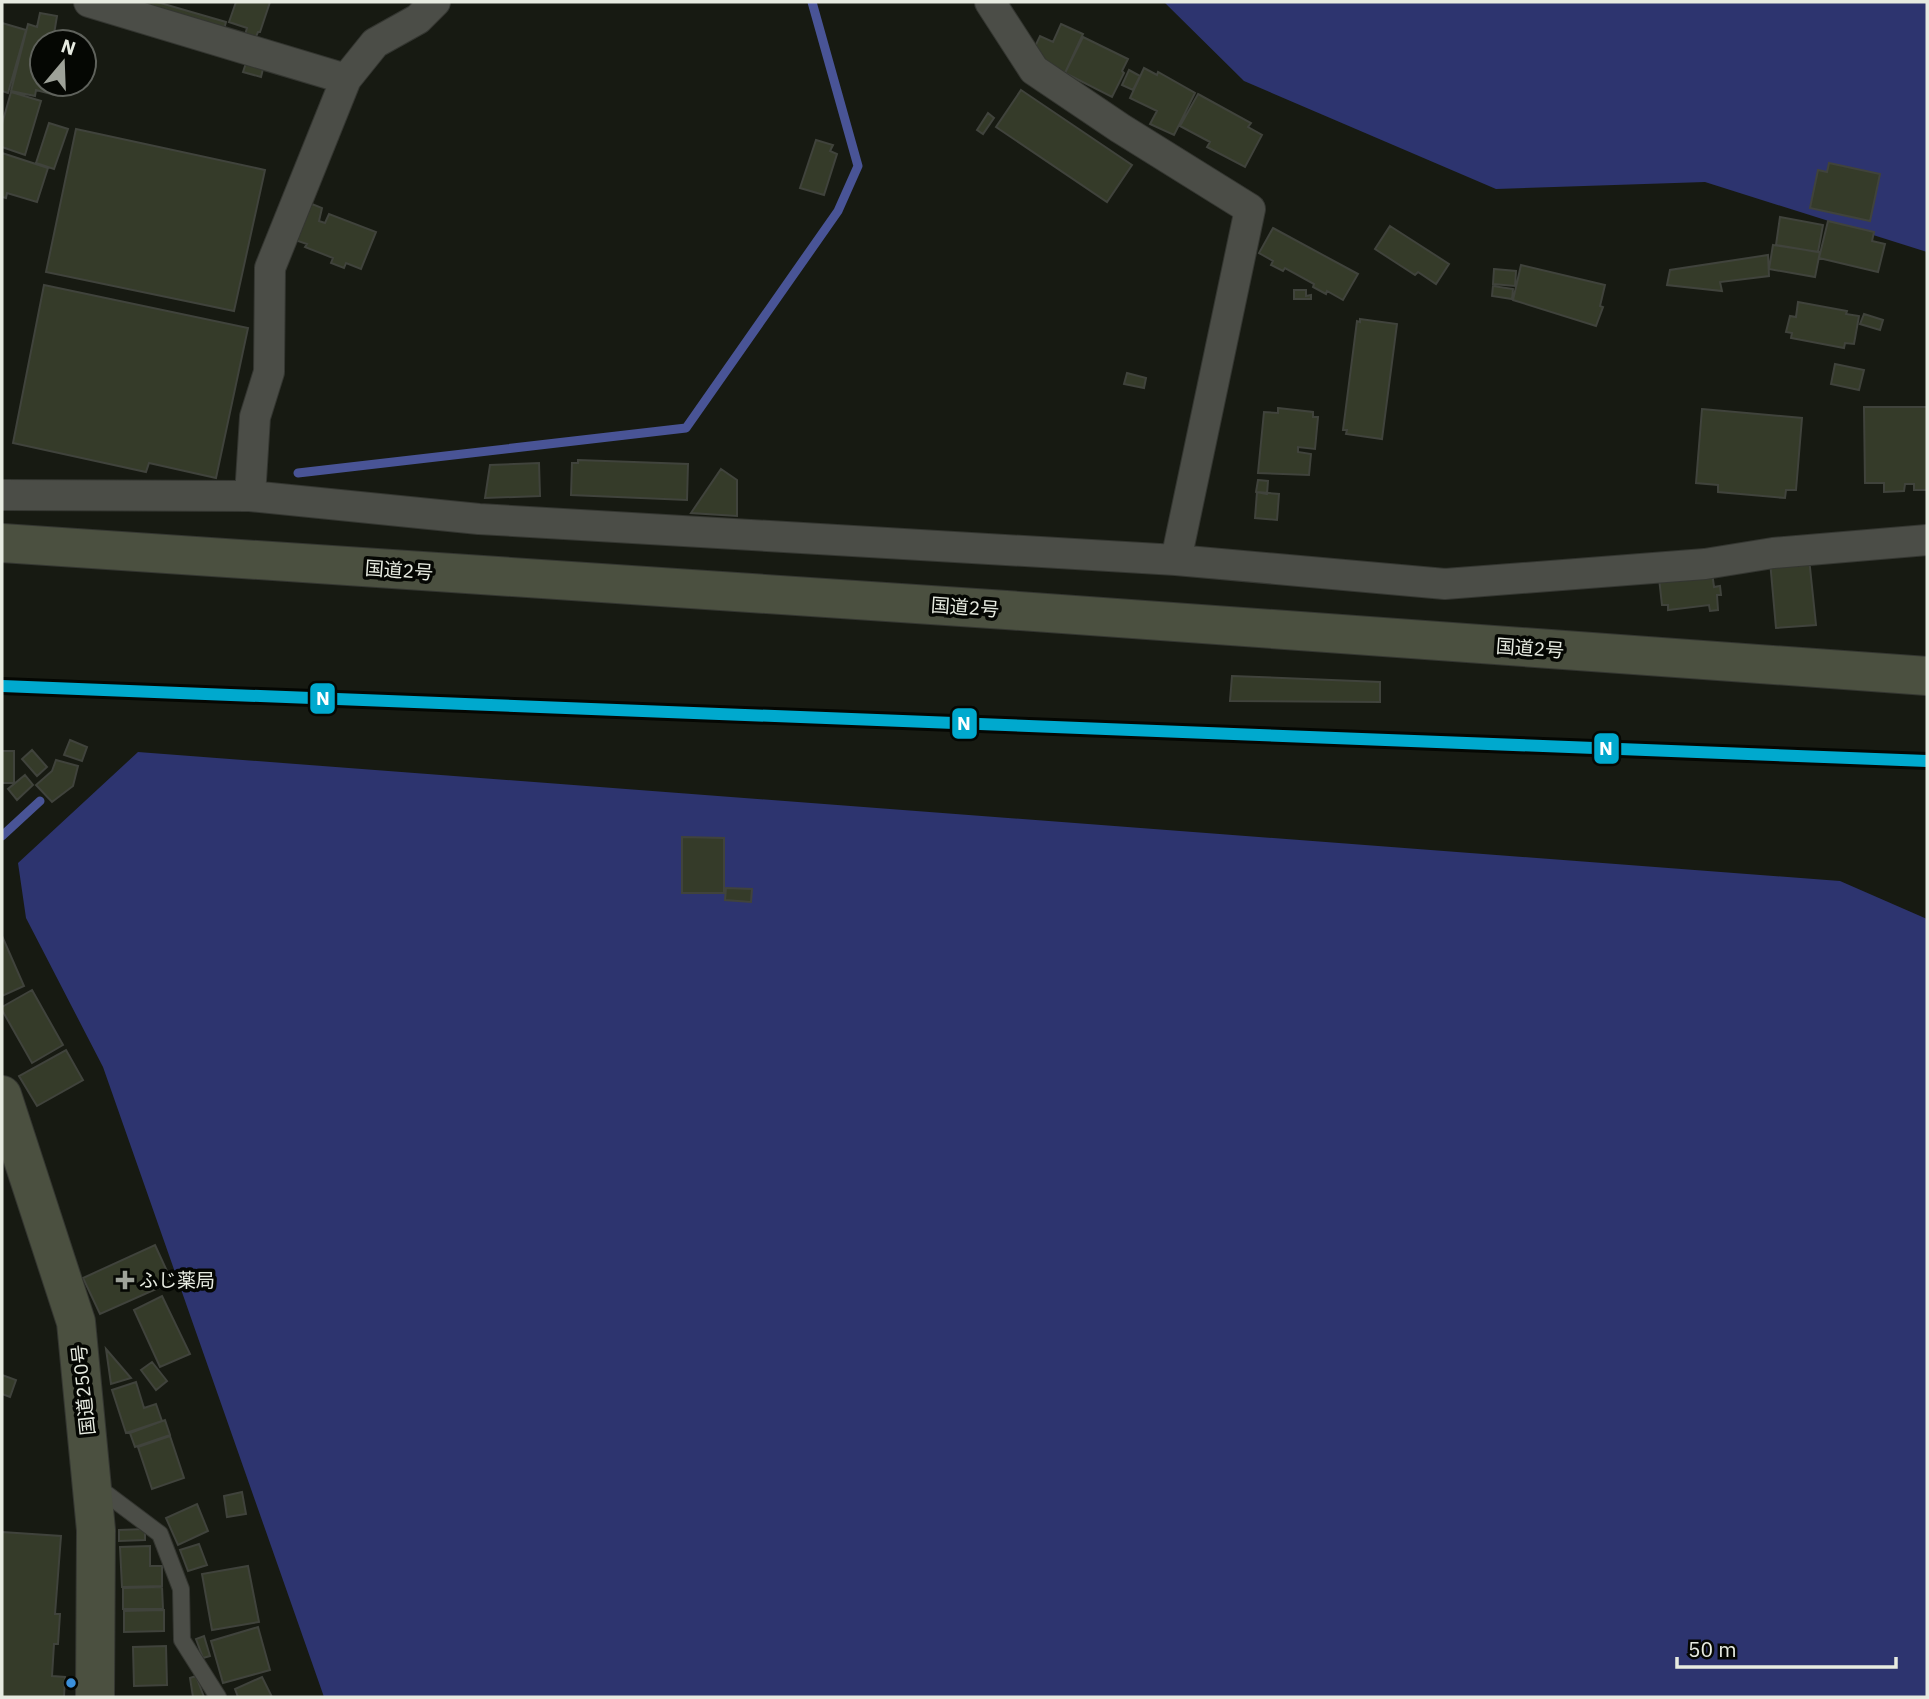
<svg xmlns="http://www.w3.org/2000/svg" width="1929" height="1699" viewBox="0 0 1929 1699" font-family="'IBM Plex Sans','Noto Sans JP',sans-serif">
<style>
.forest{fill:#2d346f}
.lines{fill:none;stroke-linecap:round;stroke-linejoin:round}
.stream{stroke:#495496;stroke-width:9}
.building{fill:#353b29;stroke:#40433c;stroke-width:2}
.lane-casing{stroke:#343631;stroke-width:18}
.street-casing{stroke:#343631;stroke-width:32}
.highway-casing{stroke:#343631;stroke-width:40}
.lane{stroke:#4b4d47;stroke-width:16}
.street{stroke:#4b4d47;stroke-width:30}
.highway{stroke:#4b5040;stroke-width:38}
.rail-1-casing{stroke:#050703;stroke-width:18}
.rail-1{stroke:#00a9ce;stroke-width:12}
.poi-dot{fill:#9ea299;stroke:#050703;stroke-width:2.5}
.bus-dot{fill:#3a90db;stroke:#050703;stroke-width:2.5}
.labels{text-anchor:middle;stroke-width:7;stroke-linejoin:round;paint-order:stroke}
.street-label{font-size:19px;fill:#e7ebe1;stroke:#050703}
.poi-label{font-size:19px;fill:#e7ebe1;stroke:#050703;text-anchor:start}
.line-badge{stroke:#050703;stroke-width:2.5}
.badge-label{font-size:19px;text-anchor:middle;font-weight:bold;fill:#fff}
</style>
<rect width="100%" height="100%" fill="#171a12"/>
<path class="forest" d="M1164 2H1927V252L1705 182 1496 189 1244 81Z
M138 752 1840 881 1927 919V1697H324L103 1067 26 918 18 863Z"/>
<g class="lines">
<path class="stream" d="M298 473 686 428 838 211 858 166 812 2
M2 836 40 801"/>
</g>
<path class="building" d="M117 2H157L226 22 223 33Z
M236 2H270L260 32H258L255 39 245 35 247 28 229 22Z
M40 13 57 16 54 34 64 36 63 42H42V84H56L55 95 36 90 35 96 11 91 28 24 37 27Z
M2 23 26 30 8 93 2 91Z
M1061 24 1083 34 1065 73 1030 57 1040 36 1053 42Z
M1083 37 1128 59 1122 71 1124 73 1112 97 1065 73Z
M247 60 264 65 261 77 243 72Z
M1144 68 1157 75 1158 72 1195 93 1174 135 1150 124 1157 111 1130 98Z
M1129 70 1140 76 1133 90 1122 85Z
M1021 90 1132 165 1107 202 996 127Z
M11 92 41 101 25 155 2 147V124Z
M1198 94 1251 123 1248 127 1262 135 1245 167 1207 147 1210 142 1180 126Z
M988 113 994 118 983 134 977 130Z
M49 123 68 129 54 169 36 163Z
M76 129 265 170 234 311 46 272Z
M816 140 833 145 830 151 837 154 824 195 800 188Z
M2 153 48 168 37 202 7 193 6 198 2 197Z
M1829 163 1880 174 1870 221 1810 208 1818 170 1827 172Z
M307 202 322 208 319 221 325 223 329 214 376 232 361 269 346 263 344 268 331 263 333 258 305 247 307 244 292 239Z
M1780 217 1823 225 1818 252 1776 245Z
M1828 221 1874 232 1872 241 1885 244 1878 272 1819 258Z
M1390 226 1449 264 1436 284 1418 272 1415 275 1375 249Z
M1273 228 1358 274 1343 300 1327 291 1326 294 1313 287 1314 284 1285 268 1283 271 1271 265 1273 261 1259 253Z
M1773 245 1820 252 1815 277 1769 269Z
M1768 255 1769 276 1720 282 1722 291 1667 285 1670 270Z
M1521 265 1605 285 1600 306 1603 307 1596 326 1513 300Z
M1494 269 1516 271 1515 286 1493 284Z
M44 285 248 328 216 478 149 463 146 472 13 443Z
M1493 286 1513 289 1512 299 1492 296Z
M1294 290H1306V296L1311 295V299H1294Z
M1798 302 1847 311 1846 314 1859 316 1854 344 1845 343 1844 348 1791 338 1792 333 1786 332 1790 316 1796 317Z
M1864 314 1883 320 1880 330 1860 324Z
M1360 319 1397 324 1382 439 1346 434 1347 430H1343L1357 321 1360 322Z
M1835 364 1864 370 1859 390 1831 384Z
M1127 373 1146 378 1144 388 1124 384Z
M1864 407H1927V490H1914V484H1905L1904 491 1884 492V483H1865Z
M1278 408 1313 412V417H1318L1315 449 1298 447V452L1311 454 1309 475 1258 473 1264 412 1278 413Z
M1702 409 1802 418 1796 490H1786L1785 498 1718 492V485L1696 483Z
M578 460 688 464 687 500 571 495 572 463H578Z
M539 463 540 496 485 498 490 465Z
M721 469 737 480V516L691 513Z
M1258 480 1268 481 1267 494 1256 492Z
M1257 492 1279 494 1277 520 1255 518Z
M1809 558 1816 625 1776 628 1770 561Z
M1712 572 1714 587 1720 586 1721 595H1717L1718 610 1710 611 1709 605 1668 610V605H1662L1659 578Z
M1232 676 1380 682V702L1230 701Z
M70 740 87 747 82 761 64 755Z
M32 750 47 767 37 776 22 759Z
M2 751H14V783H2Z
M56 760 78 766 73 786 52 802 36 785 52 771Z
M25 775 33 785 17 800 8 789Z
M682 837 724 838V893H682Z
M726 888 752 889 751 902 725 900Z
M2 936 24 986 2 996Z
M32 990 63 1045 32 1063 2 1010V1007Z
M66 1050 83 1080 37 1106 19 1076Z
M155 1245 172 1282 100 1314 83 1278Z
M162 1296 190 1354 160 1367 134 1310Z
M106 1349 131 1378 111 1384Z
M152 1362 167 1381 156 1390 141 1370Z
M2 1375 16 1380 10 1397 2 1394Z
M136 1382 144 1408 156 1404 162 1421 126 1433 112 1390Z
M165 1420 170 1435 135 1447 130 1433Z
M170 1436 184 1478 152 1489 138 1447Z
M242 1492 246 1514 227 1517 224 1496Z
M197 1504 208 1531 178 1545 166 1518Z
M145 1529V1540L119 1541V1530Z
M2 1532 61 1536 55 1614H60L58 1644H54L52 1676 65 1677 64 1697H2Z
M199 1544 207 1565 188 1571 180 1550Z
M150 1546V1566H162V1586L122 1587 120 1547Z
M248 1566 259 1622 212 1630 202 1574Z
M162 1587 163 1609H123V1588Z
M164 1610V1631L124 1632V1611Z
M258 1627 270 1670 223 1683 211 1641Z
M204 1636 210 1656 203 1658 196 1639Z
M166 1646 167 1685 134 1686 133 1647Z
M196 1676 204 1697H193L190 1678Z
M262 1677 272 1697H238L235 1689Z"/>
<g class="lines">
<g class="lane-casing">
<path id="lane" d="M96 1486 160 1534 181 1589 182 1640 218 1697"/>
</g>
<g class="street-casing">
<path id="street" d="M89 2 346 79
M990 2 1034 70 1120 128 1250 209 1176 560
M2 495 250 496 479 519 1176 560 1445 584 1705 564 1773 553 1927 540
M250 496 255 417 269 372 270 268 346 79 375 43 418 19 435 2"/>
</g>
<g class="highway-casing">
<path id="highway" d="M2 543 1006 610 1927 676
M2 1095 76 1322 96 1530 95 1697"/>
</g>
<use href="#lane" class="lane"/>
<use href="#street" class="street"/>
<use href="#highway" class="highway"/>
<g class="rail-1-casing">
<path id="rail-1" d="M2 686 1927 761"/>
</g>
<use href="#rail-1" class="rail-1"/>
</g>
<path class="poi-dot" d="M121.5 1269.5h7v7h7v7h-7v7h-7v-7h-7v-7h7z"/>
<circle class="bus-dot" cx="71" cy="1683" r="6"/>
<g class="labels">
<g class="street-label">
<text transform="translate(399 570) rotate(4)" y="7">国道2号</text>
<text transform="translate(965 607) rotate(4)" y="7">国道2号</text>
<text transform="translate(1530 648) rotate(4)" y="7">国道2号</text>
<text transform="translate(83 1390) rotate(-96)" y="7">国道250号</text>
</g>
<g class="poi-label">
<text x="139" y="1287">ふじ薬局</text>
</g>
</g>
<g class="line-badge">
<rect x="309" y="682" width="27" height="33" rx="7" fill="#00a9ce"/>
<rect x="951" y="707" width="27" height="33" rx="7" fill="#00a9ce"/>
<rect x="1593" y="732" width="27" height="33" rx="7" fill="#00a9ce"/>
</g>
<g class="badge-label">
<text x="323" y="705">N</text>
<text x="964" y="730">N</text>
<text x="1606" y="755">N</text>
</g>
<rect width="1929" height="1699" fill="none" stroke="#e7ebe1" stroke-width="7"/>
<g transform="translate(63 63) rotate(19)"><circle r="33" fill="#050703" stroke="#5f625c" stroke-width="2"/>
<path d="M0-5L12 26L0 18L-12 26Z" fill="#9ea299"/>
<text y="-10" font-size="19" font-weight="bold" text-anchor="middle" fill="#e7ebe1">N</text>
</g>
<path d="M1677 1657v10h219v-10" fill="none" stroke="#e7ebe1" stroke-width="3.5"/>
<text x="1688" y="1657" font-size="21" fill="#e7ebe1" stroke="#050703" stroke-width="5" paint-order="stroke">50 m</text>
</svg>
